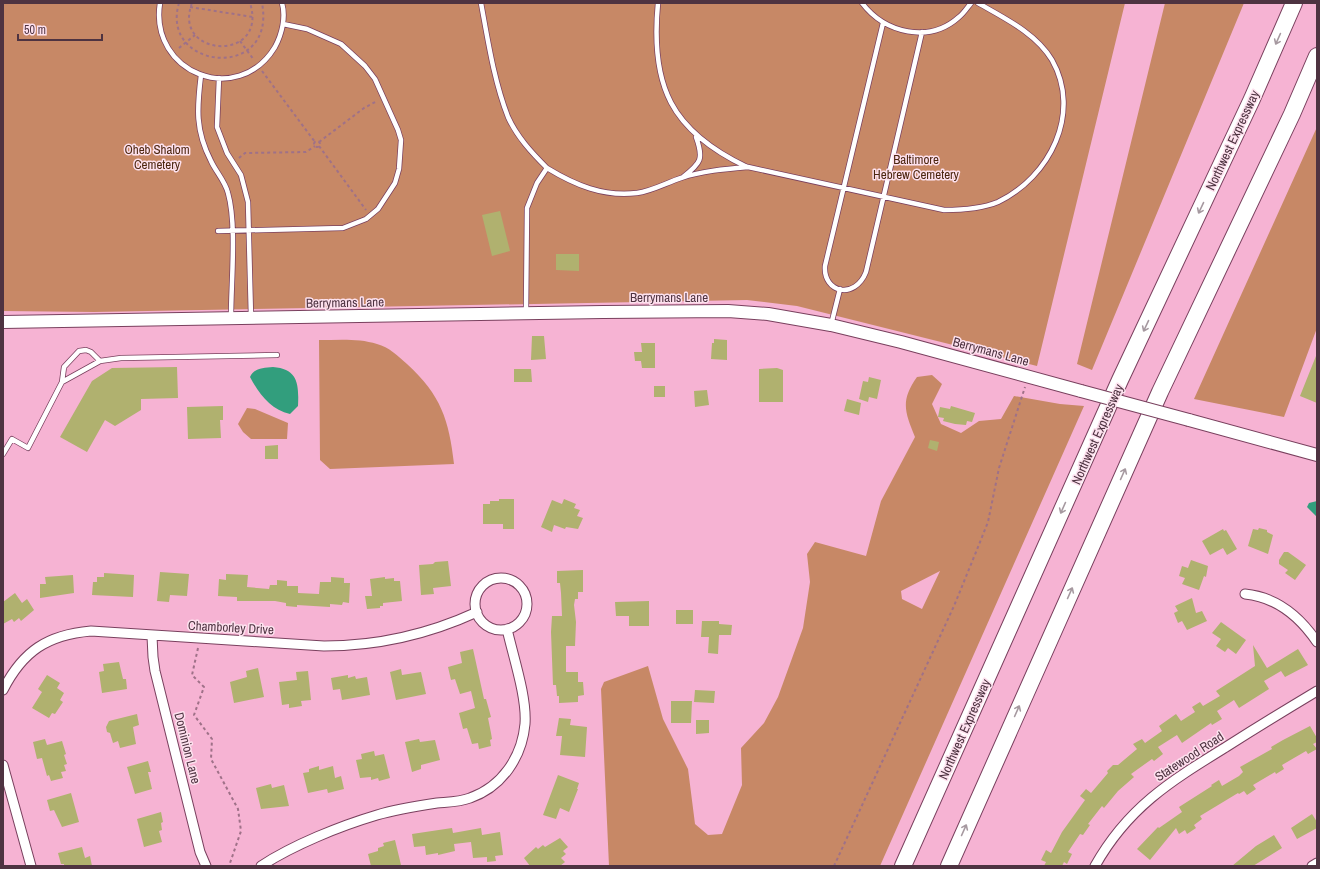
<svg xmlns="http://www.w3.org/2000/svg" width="1320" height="869" viewBox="0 0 1320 869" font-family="'Archivo Narrow',sans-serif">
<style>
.green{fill:#c78866;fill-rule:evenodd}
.water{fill:#329e7d}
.building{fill:#b0b16f}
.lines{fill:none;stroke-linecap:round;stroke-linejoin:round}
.lane-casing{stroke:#79405e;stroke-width:6}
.street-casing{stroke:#79405e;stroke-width:11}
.secondary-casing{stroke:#79405e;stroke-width:14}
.highway-casing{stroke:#79405e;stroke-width:18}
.path{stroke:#9f7188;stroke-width:2;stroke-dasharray:3 3;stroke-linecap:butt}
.lane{stroke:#fff;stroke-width:4.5}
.street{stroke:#fff;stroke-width:9}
.secondary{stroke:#fff;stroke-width:12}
.highway{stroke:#fff;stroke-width:16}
.secondary-bridge-casing{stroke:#79405e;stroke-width:14;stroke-linecap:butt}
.secondary-bridge{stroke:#fff;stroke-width:12}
.oneway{stroke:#a699a0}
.labels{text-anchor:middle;stroke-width:3;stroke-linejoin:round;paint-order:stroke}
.street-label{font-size:13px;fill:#4e3341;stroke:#fde1ee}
.park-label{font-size:13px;fill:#4c260f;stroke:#fde1ee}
</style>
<rect width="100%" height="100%" fill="#f6b3d3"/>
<path class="green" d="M3 3H1125L1037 366 797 306 747 300 94 312 3 311Z
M1165 3H1244L1092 370 1077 364Z
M1317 127V328L1284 417 1194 399Z
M319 340C338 340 359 338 377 344 389 347 398 356 407 364 441 395 449 420 454 464L330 469 320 460Z
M932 375 942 384 932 404 941 424 961 433 979 421 1001 419 1014 396 1060 404 1084 406 880 866H609L601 689 604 682 648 666 663 719 688 769 695 824 708 835 722 834 742 785 741 748 764 723 778 697 803 628 810 582 807 554 815 542 866 556 881 501 915 437C905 412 900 401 917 377ZM940 571 922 609 902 599 901 591Z
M247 408 255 409 288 423 287 439H251L243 432 238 424Z"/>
<path class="water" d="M273 367C298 369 299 384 298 406L290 414C271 410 259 394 250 377 254 368 263 368 273 367Z
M1317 501V517L1307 507 1309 503Z"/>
<path class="building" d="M500 211 510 251 492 256 482 215Z
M556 254H579V271L556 270Z
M532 336H544L546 359 531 360Z
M714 339 727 340V360L711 359 712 343H714Z
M641 343H655V368H642L641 361H635L634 352H642Z
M1316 356H1317V403L1300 396Z
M177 367 178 398 141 399V410L115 426 105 420 87 452 60 437 92 381 112 368Z
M777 368 783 370V402H759V369Z
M514 369H531L532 382H514Z
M869 377 881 380 877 399 869 397 868 402 859 399 863 381 868 382Z
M654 386H665V397H654Z
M707 390 709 405 695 407 694 391Z
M847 399 861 403 859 415 844 411Z
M223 406V420H220L221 438 188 439 187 407Z
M951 406 975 413 972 422 967 421 966 425 955 424 943 421 944 418 938 417 940 407 950 409Z
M930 440 939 442 937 451 928 448Z
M278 445V459H265V446Z
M499 499H514V529H503V524H483V504H490V501H499Z
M564 499 576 504 574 508 580 510 577 516 583 518 578 529 566 527 565 529 554 525 552 532 541 527 552 500 562 504Z
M1259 528 1267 530V532L1273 535 1268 554 1248 546 1253 529 1258 530Z
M1223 529 1224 531 1226 530 1237 549 1227 555 1223 548 1210 555 1202 541Z
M1284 552H1288L1306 565 1295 580 1285 573 1288 570 1279 564V560Z
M1191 560 1208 566 1206 577 1204 576 1199 590 1182 584 1185 578 1179 576 1182 566 1188 568Z
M448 561 451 586 433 588 434 594 421 595 419 565 433 564 435 562Z
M583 570V592H578V599H575L574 605 576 622 575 646H566V672H578V682H583L584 695 578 696V702L559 703V696H557L556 685H553L551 632 552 616H562L561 593 560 583H557V571Z
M160 572 189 574 187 596 170 595 169 602 157 601Z
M104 573 134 575 133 597 92 595 93 582H97V577H104Z
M226 574 248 575 247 587 269 589 270 585H277V580L287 581V586H298V593L319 594 320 582H331V577L344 578V583H350L349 603 343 602 342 605 330 604V607L297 605V607L286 606V603L275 601H237V597L218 596 219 579 226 580Z
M73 575 74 593 40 598V584H46L45 577Z
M385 577V579L394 578V581H400L402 601 383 603V606H380V608L367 609 365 596H372L370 579Z
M15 593 22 603 27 599 34 610 21 621 19 618 14 622 12 619 3 624V602Z
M1192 598 1196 613 1202 611 1207 621 1187 630 1182 621 1178 623 1174 613 1178 611 1175 606Z
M649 601V626H629V616H616L615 602Z
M676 610H693V624H676Z
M702 621H719V624L732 625 731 635H719L718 654 708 653 709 637H701Z
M1221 622 1246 640 1236 654 1228 648 1225 652 1216 646 1221 639 1212 633Z
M1253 645 1267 668 1298 649 1308 665 1285 677 1281 671 1264 681 1269 689 1239 708 1234 700 1217 711 1222 719 1212 725 1211 723 1182 743 1177 735 1158 747 1163 754 1154 761 1152 759 1131 774 1134 777 1118 791 1104 808 1102 806 1088 824 1090 825 1083 835 1080 834 1068 852 1072 854 1067 864 1064 862 1062 866H1044L1046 862 1041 860 1046 850 1051 853 1062 832 1085 800 1080 796 1086 789 1091 793 1108 773 1107 771 1113 765H1118L1137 749 1133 744 1142 739 1145 743 1162 731 1159 726 1176 714 1181 721 1195 712 1192 707 1200 702 1203 706 1220 696 1216 691 1255 666Z
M473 649 484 699H486L491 717 488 718 491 733 492 739 490 740 491 746 479 749 478 743 472 744 467 728 463 729 459 713 475 708 471 691 460 694 455 679 451 680 448 667 462 663 460 652Z
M119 662 123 679H126L127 689 102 693 99 672 104 671 103 664Z
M258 668 264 697 234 703 230 682 247 677 246 671Z
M401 669 402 675 421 672 426 694 396 700 390 672Z
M308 671 311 700 301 701 302 706 289 708V704L282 705 279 682 297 680 296 672Z
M47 675 60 683 57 688 64 693 60 700 63 702 55 714 52 713 49 718 32 708 42 692 38 689Z
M348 675V678L355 676 356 679 367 677 370 695 342 700 340 689 333 690 331 678Z
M695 690 715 691 714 703 694 702Z
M671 701H692L691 723H671Z
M137 714 139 725 133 727 136 744 120 748 118 741 113 743 110 733 107 732 106 727 109 721Z
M559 718 571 719 570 725 587 727 585 757 560 755 562 736H556Z
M696 720H709V733L696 734Z
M1310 726 1317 738V742L1313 744 1317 749 1308 754 1306 751 1282 765 1284 769 1276 774 1275 772 1253 785 1256 789 1247 795 1244 791 1239 794 1238 793 1200 816 1202 819 1194 825 1196 828 1187 834 1185 830 1179 834 1176 828 1150 860 1137 849 1158 827 1159 828 1182 812 1179 807 1212 786 1211 785 1219 780 1222 786 1239 776 1243 772 1240 767 1272 749 1271 747 1283 740Z
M45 739 47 745 62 741 66 754 64 755 67 764 64 765 66 771 61 772 63 778 51 781 49 775 47 776 42 758 37 759 33 742Z
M419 739 420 742 435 740 440 760 421 765V769L412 772 405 742Z
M374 751 375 756 384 754 390 778 379 781 378 778 371 780V777L360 778 356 760 362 759 361 754Z
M148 761 151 772H148L152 789 135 794 127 767Z
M319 766V770L333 766 335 778 341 776 344 789 328 793 327 789 308 793 303 773 309 772V769Z
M558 775 579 783 577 789H578L569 812 560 808 556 819 543 815Z
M271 784 272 788 284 785 289 806 261 809 256 788Z
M71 793 79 822 62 827 54 810 50 811 47 800Z
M161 812 163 822 161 823 162 830 159 831 162 842 144 847 137 819Z
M1312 814 1317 822V828L1297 839 1291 828Z
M452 828 453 833 481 828 482 835 500 832 503 855 495 856 496 861 487 862V857L473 858 471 842 454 844 455 851 438 855V853L426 855 425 846 414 847 412 834Z
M1274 835 1282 848 1253 866H1232L1256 846Z
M560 838 568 847 563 851 566 854 561 858 565 862 560 866H530L524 858 536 847 538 849 543 845 545 847Z
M395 840 401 865 371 866 368 854 378 851V848L384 846 383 843Z
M82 847 85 858 90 856 92 866H64V864H61L58 853Z"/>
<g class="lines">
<g class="lane-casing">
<path id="lane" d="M160 3C149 73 238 108 275 47 282 34 286 17 282 3
M481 3C488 41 494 81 508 117 517 137 532 153 547 168L537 183 527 208 526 312
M658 3C650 86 671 131 747 167
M862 3C885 33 929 44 959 17 964 13 967 8 971 3
M883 23 825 266C823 293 855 300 866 272L922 32
M201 75C197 108 195 130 211 161 216 172 225 181 228 193 237 225 231 282 231 318
M219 78 217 127 227 153 241 175 248 202 251 317
M547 168C575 185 603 197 637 193 652 191 666 183 681 178 702 171 725 169 748 167L944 210C962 210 981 209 998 202 1050 177 1082 113 1052 60 1036 33 1004 18 978 3
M683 177C701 163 704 159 696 137
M218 231 343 228 366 219 378 209 395 183 399 169 401 140 398 130 375 79 365 66 341 44 307 29 283 24
M831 325 840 289
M62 382 64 367 79 351 86 350 91 352 100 361
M3 454 12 439 28 448 62 382 100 361 121 358 277 355"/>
</g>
<g class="street-casing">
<path id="street" d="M475 604a26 26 0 1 1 52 0a26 26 0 1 1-52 0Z
M1245 594C1276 597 1300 617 1317 642
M152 636 153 657 155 671 200 852 206 866
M3 690C23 651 47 635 91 631L324 646C378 646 427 635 477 612
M3 765 31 866
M261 866C293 845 340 826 377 815 397 809 417 806 437 803 448 802 460 802 470 798 502 787 522 757 525 724 527 697 513 656 507 629
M1095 866C1128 807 1171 781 1226 747 1256 728 1287 709 1317 691
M1312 866 1317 863"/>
</g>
<g class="secondary-casing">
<path id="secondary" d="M3 322 603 312 728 311 768 314 831 325 901 342 1081 391
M1189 420 1317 455"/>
</g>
<g class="highway-casing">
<path id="highway" d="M903 866 1120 380 1252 99 1294 3
M949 866 1160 392 1292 114 1317 56"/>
</g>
<path class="path" d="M179 3C159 70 277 82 262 3
M192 3C171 58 269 63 250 3
M190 7 253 17
M240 41 254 60
M179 48 195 35
M262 71 315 142
M314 144a3 3 0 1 1 6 0a3 3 0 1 1-6 0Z
M319 142 364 108 377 101
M319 146 366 210
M239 158 245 153 306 152 315 146
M198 648 192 675 204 687 194 715 212 739 211 759 238 809 241 831 229 866
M834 866 954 606 976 552 988 522 999 468 1025 387"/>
<use href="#lane" class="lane"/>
<use href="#street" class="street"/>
<use href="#secondary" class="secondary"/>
<use href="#highway" class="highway"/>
<g class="secondary-bridge-casing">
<path id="secondary-bridge" d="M1081 391 1189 420"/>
</g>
<use href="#secondary-bridge" class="secondary-bridge"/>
</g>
<defs><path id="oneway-shaft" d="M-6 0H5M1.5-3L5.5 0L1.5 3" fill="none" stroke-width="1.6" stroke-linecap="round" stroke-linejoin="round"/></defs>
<g class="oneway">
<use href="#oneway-shaft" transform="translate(1278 39) rotate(114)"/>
<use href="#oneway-shaft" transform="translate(1201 208) rotate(115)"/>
<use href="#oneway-shaft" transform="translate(1146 326) rotate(115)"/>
<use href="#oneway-shaft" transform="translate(1123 474) rotate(-66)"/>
<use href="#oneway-shaft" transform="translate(1063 508) rotate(114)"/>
<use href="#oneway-shaft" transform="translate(1070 593) rotate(-66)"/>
<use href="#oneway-shaft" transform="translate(1017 711) rotate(-66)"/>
<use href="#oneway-shaft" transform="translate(964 830) rotate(-66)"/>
</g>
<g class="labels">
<g class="street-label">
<text transform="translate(1232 140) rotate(-65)" y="5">Northwest Expressway</text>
<text x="669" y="302">Berrymans Lane</text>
<text transform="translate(345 302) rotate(-1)" y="5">Berrymans Lane</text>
<text transform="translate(991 351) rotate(15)" y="5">Berrymans Lane</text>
<text transform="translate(1097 434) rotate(-66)" y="5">Northwest Expressway</text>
<text transform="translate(231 627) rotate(3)" y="5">Chamborley Drive</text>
<text transform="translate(964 729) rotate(-66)" y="5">Northwest Expressway</text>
<text transform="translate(188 748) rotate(76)" y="5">Dominion Lane</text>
<text transform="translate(1189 756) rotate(-33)" y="5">Statewood Road</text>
</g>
<g class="park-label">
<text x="157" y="154">Oheb Shalom<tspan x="157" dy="15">Cemetery</tspan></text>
<text x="916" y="164">Baltimore<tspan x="916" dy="15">Hebrew Cemetery</tspan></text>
</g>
</g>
<rect width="1320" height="869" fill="none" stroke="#4e3341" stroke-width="8"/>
<path d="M18 34v6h84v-6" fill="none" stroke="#4e3341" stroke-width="2"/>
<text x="24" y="34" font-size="12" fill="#4e3341" stroke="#fde1ee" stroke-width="3" paint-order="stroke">50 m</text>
</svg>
